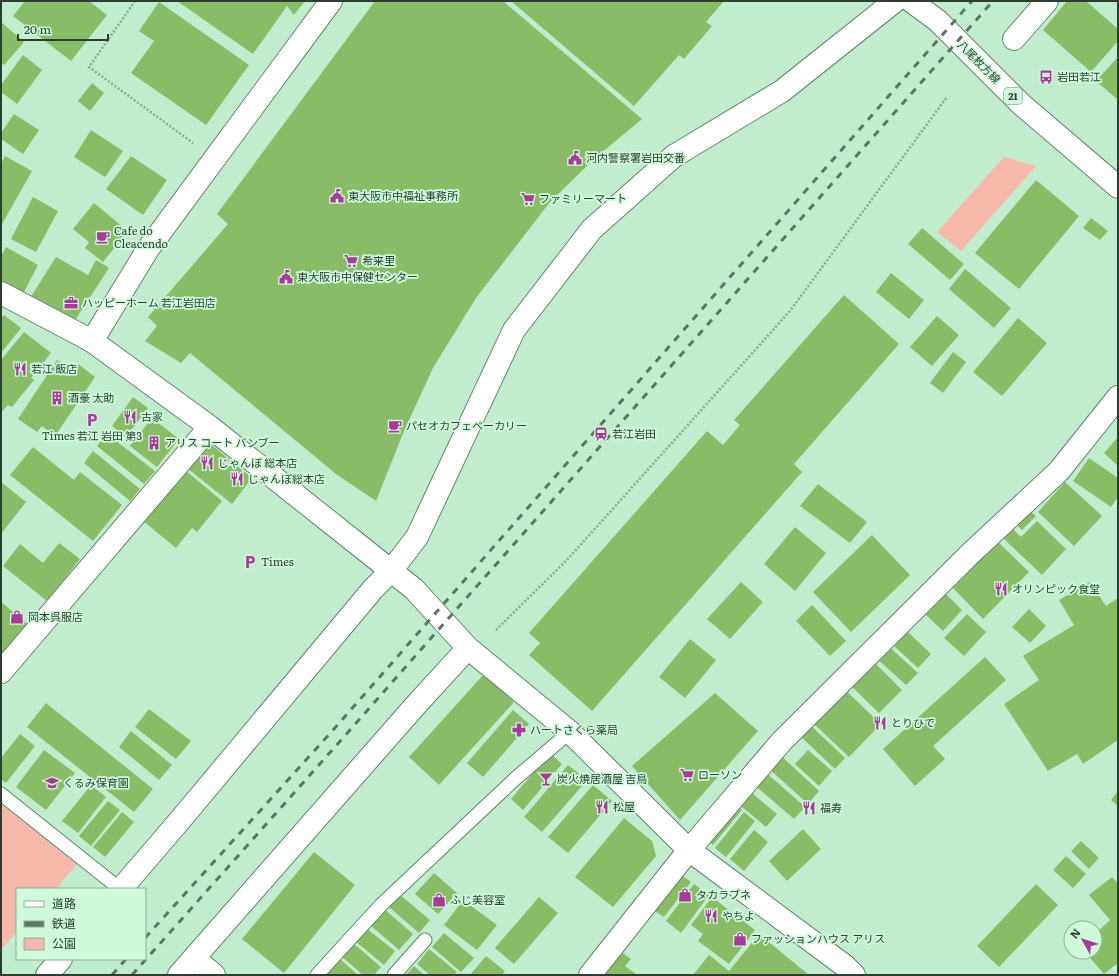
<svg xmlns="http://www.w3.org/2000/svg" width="1119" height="976" viewBox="0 0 1119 976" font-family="Literata,'Noto Sans JP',serif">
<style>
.green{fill:#f6b9ab}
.building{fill:#8abc68}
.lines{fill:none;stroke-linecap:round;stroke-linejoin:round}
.service-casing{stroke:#5f856b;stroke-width:15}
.minor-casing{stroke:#5f856b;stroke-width:24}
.tertiary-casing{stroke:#5f856b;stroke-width:24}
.primary-casing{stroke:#5f856b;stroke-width:24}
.path{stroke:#88a891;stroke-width:2.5;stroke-dasharray:2 2;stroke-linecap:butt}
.service{stroke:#fff;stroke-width:13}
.minor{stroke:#fff;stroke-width:22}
.tertiary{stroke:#fff;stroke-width:22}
.primary{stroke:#fff;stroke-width:22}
.rail{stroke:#5d7664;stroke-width:3;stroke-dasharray:7 7;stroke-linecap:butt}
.labels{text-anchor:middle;stroke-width:3.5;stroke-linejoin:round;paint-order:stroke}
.shield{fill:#cff9db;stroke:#5e7564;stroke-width:1}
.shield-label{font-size:10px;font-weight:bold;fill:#2d3d31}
.street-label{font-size:11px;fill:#2d3d31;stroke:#cff9db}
.poi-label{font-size:11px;fill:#2d3d31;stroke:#cff9db;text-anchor:start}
</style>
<rect width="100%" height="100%" fill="#c2ecce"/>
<path class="green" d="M1004 157 1036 166 961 251 937 232Z
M1 804 78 863 56 889H17V932L1 950Z"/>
<path class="building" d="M25 1H89L107 15 71 61 13 16Z
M177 1H305L294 15 287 6 253 54Z
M375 1H503L642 119 594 159 550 202 476 298 433 368 404 431 376 501 336 474 190 353 181 363 145 341 157 326 148 317 228 224 217 214Z
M511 1H724L706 22 712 26 684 59 679 55 634 106Z
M1067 1H1086L1118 29V41L1091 72 1043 30Z
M159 2 249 65 206 125 131 73 154 41 139 31Z
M1 22 24 42 4 65 1 63Z
M23 55 42 70 17 104 1 92V85Z
M1118 57V100L1096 81Z
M92 83 104 93 90 111 78 101Z
M14 114 39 130 23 154 1 139V133Z
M91 130 123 151 105 177 74 157Z
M5 156 32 171 1 226V164Z
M131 156 167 180 143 215 106 189Z
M1036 180 1079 216 1019 289 975 253Z
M33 197 58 211 36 252 11 239Z
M94 203 128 231 103 262 85 248 89 242 73 229Z
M1091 218 1108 231 1100 240 1083 228Z
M922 228 964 264 950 280 908 244Z
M6 247 38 265 24 292 1 280V256Z
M56 257 88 275 96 260 109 268 72 325 30 298Z
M965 269 1011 308 994 328 949 289Z
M891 273 924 300 909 319 876 292Z
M844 295 899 344 794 464 802 472 592 711 529 655 540 643 529 633 707 431 723 445 740 425 734 420Z
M4 315 21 328 1 353V318Z
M937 316 959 335 932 366 910 347Z
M1018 318 1047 343 1002 396 973 372Z
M24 332 51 353 31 378 34 380 12 407 8 405 1 413V360Z
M953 352 966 362 943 393 930 383Z
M57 360 74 370 78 364 95 377 55 436 42 426 37 432 18 419Z
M133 397 148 408 126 437 112 426Z
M152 418 179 439 157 467 130 446Z
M107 434 155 471 144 484 97 446Z
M1118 437V466L1104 453Z
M208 442 252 478 232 504 187 468Z
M33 447 74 480 80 472 122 505 93 541 10 475Z
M93 451 140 489 130 501 84 463Z
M1089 458 1118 478V497L1111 507 1073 481Z
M185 470 222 501 197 532 192 528 176 548 143 521Z
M1 482 26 502 1 534Z
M1065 482 1102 516 1074 546 1038 512Z
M818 484 867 522 850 543 800 506Z
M1026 508 1036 516 1022 530 1013 521Z
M1037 521 1066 549 1042 575 1003 538 1012 528 1021 537Z
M795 527 826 553 795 591 764 564Z
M872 535 910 575 851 632 813 592Z
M998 542 1029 572 983 619 953 588Z
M59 543 80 559 47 601 3 566 20 544 43 563Z
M741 582 763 602 730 639 707 619Z
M1090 582 1106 606 1118 598V740L1083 764 1077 754 1048 771 1004 704 1039 680 1023 656 1074 625 1059 600Z
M943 591 962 610 943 631 923 612Z
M1 602 30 626 1 659Z
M812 605 846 641 830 656 796 621Z
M1029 609 1046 626 1030 643 1012 627Z
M967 614 986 632 964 656 944 638Z
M908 632 931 654 918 668 894 646Z
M690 639 716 660 685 698 659 677Z
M885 643 918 673 906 685 873 655Z
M985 657 1006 680 933 746 945 759 915 786 883 749Z
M870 658 902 690 879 713 847 682Z
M484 674 514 702 439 785 409 757Z
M843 688 881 724 849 757 811 721Z
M715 693 758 731 680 820 632 766Z
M46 703 153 789 134 812 27 727Z
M149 709 191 741 176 759 135 727Z
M513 710 529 724 483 777 467 763Z
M807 722 845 758 835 769 797 733Z
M131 731 172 765 159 780 119 747Z
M20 734 35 746 6 783 1 779V758Z
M44 750 75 773 46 810 16 787Z
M808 750 832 771 819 786 795 764Z
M550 753 562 764 523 810 511 799Z
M778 753 819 791 808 804 766 766Z
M568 765 587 780 542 832 524 817Z
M763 770 805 807 794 819 752 783Z
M91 785 106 797 78 833 62 821Z
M593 785 612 801 568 853 548 837Z
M747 789 777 814 766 827 736 802Z
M1118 791V806L1111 800Z
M108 801 120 810 91 846 79 836Z
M734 803 742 810 713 845 705 838Z
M122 812 134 822 105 857 93 847Z
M744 812 755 821 726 857 715 848Z
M624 818 652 841 656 856 613 907 575 877Z
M803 829 821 849 787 881 769 861Z
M754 830 768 842 744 871 730 859Z
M1081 841 1099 858 1089 869 1071 851Z
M314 852 355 885 284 973 242 939Z
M1066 856 1086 874 1073 888 1053 870Z
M676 871 691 882 664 917 649 907Z
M434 873 457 893 438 914 415 894Z
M1112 877 1118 884V963L1104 974 1085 952H1095V934L1110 920 1089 895Z
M694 884 709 895 681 933 666 921Z
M1036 884 1058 905 999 967 977 946Z
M399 894 430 920 419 933 389 907Z
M539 897 558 913 514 964 495 948Z
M712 897 755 930 729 964 698 941 703 934 691 925Z
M463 900 497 925 477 950 444 925Z
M384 909 413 934 399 950 370 925Z
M366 928 395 951 384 965 355 941Z
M444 933 474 958 461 972 432 947Z
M759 934 809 975H693L709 955 729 971Z
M353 943 381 967 374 975H363L341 956Z
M429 949 457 972 454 975H430L417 964Z
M617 949 631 959 625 966 637 975H597Z
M486 956 505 971 502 975H470Z
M339 958 358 975H328L325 973Z
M414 966 424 975H406Z"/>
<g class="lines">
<g class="service-casing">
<path id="service" d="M1 794 120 889
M317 975 381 905 517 777 570 732
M394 975 425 940"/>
</g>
<g class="minor-casing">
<path id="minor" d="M1014 39 1047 1
M1 293 92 341 210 427 360 546 414 589 468 648 570 732 689 850 845 966 854 975
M1 672 210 427
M194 958 214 975
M179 975 415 706 468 648
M590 975 689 850 782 741 971 553 1059 471 1118 397"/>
</g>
<g class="tertiary-casing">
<path id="tertiary" d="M92 341 148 249 331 1
M121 889 181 819 373 589 391 571 417 537 514 330 592 229 674 156 782 91 895 1
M47 975 61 959"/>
</g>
<g class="primary-casing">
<path id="primary" d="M911 1 938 21 1021 104 1118 187"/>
</g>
<path class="path" d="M135 1 89 67 193 143
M496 630 567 560 790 311 947 97"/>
<use href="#service" class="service"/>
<use href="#minor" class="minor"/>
<use href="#tertiary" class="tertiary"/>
<use href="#primary" class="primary"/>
<path class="rail" d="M145 938 334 729 972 1
M112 975 126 959
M132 975 342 739 993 1"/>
</g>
<defs>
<g id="bus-bare" transform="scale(1.08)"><path d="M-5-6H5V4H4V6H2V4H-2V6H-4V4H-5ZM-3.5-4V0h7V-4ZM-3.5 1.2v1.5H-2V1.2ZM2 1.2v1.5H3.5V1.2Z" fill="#a83a98" stroke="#cff9db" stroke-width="2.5" paint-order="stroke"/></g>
<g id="civic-bare" transform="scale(1.08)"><path d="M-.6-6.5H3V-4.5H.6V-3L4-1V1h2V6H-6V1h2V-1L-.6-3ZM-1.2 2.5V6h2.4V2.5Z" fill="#a83a98" stroke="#cff9db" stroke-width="2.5" paint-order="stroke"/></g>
<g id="supermarket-bare" transform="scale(1.08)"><path d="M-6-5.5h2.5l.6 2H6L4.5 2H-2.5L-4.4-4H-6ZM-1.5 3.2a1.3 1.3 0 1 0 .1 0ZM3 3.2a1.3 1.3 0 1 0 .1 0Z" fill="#a83a98" stroke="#cff9db" stroke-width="2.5" paint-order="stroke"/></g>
<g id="cafe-bare" transform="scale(1.08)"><path d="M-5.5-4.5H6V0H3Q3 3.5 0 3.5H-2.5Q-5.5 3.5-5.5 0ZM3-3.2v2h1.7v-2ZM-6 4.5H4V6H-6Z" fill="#a83a98" stroke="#cff9db" stroke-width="2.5" paint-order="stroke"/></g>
<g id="office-bare" transform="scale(1.08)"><path d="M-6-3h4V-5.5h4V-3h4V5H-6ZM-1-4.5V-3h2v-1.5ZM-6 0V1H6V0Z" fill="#a83a98" stroke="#cff9db" stroke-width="2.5" paint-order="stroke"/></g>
<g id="restaurant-bare" transform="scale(1.08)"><path d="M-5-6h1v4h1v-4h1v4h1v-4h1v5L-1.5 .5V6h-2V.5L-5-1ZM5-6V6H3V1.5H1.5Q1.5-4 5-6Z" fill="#a83a98" stroke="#cff9db" stroke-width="2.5" paint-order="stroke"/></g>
<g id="building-bare" transform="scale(1.08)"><path d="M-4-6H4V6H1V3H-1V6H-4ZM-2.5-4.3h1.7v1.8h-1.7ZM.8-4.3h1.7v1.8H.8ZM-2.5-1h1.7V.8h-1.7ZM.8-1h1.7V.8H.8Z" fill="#a83a98" stroke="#cff9db" stroke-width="2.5" paint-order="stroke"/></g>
<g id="parking-bare" transform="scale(1.08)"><path d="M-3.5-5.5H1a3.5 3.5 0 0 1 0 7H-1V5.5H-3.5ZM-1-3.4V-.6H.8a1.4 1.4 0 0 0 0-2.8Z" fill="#a83a98" stroke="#cff9db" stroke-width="2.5" paint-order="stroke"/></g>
<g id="station-bare" transform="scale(1.08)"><path d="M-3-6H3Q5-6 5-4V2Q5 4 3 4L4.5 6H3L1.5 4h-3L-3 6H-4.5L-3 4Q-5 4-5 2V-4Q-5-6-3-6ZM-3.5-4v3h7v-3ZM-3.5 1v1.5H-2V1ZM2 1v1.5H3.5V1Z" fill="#a83a98" stroke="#cff9db" stroke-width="2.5" paint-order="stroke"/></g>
<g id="shop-bare" transform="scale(1.08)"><path d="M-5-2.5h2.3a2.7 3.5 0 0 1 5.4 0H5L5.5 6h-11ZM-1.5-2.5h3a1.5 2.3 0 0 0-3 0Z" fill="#a83a98" stroke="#cff9db" stroke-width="2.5" paint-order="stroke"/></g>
<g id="pharmacy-bare" transform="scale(1.08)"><path d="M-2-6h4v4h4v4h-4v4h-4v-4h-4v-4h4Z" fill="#a83a98" stroke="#cff9db" stroke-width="2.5" paint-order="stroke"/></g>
<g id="bar-bare" transform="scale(1.08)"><path d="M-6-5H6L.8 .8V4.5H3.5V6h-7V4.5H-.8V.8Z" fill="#a83a98" stroke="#cff9db" stroke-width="2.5" paint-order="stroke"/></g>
<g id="school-bare" transform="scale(1.08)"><path d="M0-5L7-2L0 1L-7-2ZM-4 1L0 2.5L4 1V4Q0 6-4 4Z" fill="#a83a98" stroke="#cff9db" stroke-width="2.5" paint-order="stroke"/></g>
</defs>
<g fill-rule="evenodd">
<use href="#bus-bare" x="1046" y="77"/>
<use href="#civic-bare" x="575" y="158"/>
<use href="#civic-bare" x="337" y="196"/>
<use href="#supermarket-bare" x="528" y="199"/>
<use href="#cafe-bare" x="103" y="237"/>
<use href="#supermarket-bare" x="351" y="261"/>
<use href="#civic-bare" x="286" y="277"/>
<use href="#office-bare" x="71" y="303"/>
<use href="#restaurant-bare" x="20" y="369"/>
<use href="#building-bare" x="57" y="398"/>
<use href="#restaurant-bare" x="130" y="417"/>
<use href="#parking-bare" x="92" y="420"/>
<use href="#cafe-bare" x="395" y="426"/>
<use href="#station-bare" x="601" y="434"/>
<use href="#building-bare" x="154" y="443"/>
<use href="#restaurant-bare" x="207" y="463"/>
<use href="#restaurant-bare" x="237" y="479"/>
<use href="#parking-bare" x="250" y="562"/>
<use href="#restaurant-bare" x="1001" y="589"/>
<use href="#shop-bare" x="17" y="617"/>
<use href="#restaurant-bare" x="880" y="723"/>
<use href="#pharmacy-bare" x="519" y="730"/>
<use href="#supermarket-bare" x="687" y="775"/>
<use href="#bar-bare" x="546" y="779"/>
<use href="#school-bare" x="52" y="783"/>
<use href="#restaurant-bare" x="602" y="807"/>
<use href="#restaurant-bare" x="809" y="808"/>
<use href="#shop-bare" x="685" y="895"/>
<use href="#shop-bare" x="439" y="900"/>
<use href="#restaurant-bare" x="711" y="916"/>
<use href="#shop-bare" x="740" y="939"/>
</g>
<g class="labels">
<rect class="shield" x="1004" y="88" width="18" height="16" rx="3"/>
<g class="shield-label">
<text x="1013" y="100">21</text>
</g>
<g class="street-label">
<text transform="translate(979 62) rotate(45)" y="4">八尾枚方線</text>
</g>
<g class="poi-label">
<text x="1057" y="81">岩田若江</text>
<text x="586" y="162">河内警察署岩田交番</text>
<text x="348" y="200">東大阪市中福祉事務所</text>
<text x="539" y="203">ファミリーマート</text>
<text x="114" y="235">Cafe do<tspan x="114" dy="13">Cleacendo</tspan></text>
<text x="362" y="265">希来里</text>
<text x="297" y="281">東大阪市中保健センター</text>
<text x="82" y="307">ハッピーホーム 若江岩田店</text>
<text x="31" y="373">若江 飯店</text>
<text x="68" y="402">酒豪 太助</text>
<text x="141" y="421">古家</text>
<text x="406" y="430">パセオカフェベーカリー</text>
<text x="612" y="438">若江岩田</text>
<text x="92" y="440" text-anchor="middle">Times 若江 岩田 第3</text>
<text x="165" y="447">アリス コート バンブー</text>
<text x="218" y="467">じゃんぼ 総本店</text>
<text x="248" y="483">じゃんぼ総本店</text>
<text x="261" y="566">Times</text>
<text x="1012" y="593">オリンピック食堂</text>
<text x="28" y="621">岡本呉服店</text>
<text x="891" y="727">とりひで</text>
<text x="530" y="734">ハートさくら薬局</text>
<text x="698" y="779">ローソン</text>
<text x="557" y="783">炭火焼居酒屋 吉鳥</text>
<text x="63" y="787">くるみ保育園</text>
<text x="613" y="811">松屋</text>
<text x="820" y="812">福寿</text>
<text x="696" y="899">タカラブネ</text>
<text x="450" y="904">ふじ美容室</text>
<text x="722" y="920">やちよ</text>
<text x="751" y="943">ファッションハウス アリス</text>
</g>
</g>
<rect width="1119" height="976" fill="none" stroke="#2d3d31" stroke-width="4"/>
<rect x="16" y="888" width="130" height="72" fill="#cff9db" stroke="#8eae97"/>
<rect x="24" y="901" width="20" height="6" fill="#ffffff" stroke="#8eae97"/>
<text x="52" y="908" font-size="12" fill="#2d3d31">道路</text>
<rect x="24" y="921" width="20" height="6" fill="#5d7664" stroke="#8eae97"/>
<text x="52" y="928" font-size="12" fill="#2d3d31">鉄道</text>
<rect x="24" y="938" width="20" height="12" fill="#f6b9ab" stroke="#8eae97"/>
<text x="52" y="948" font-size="12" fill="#2d3d31">公園</text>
<g transform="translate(1083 940) rotate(309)"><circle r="19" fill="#cff9db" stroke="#8eae97"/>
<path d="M0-3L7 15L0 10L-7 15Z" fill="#a83a98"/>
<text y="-6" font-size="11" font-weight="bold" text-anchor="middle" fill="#2d3d31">N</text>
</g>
<path d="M18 34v6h90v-6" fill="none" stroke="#2d3d31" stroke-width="2"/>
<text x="24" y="34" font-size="12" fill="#2d3d31" stroke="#cff9db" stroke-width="3" paint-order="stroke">20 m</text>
</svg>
